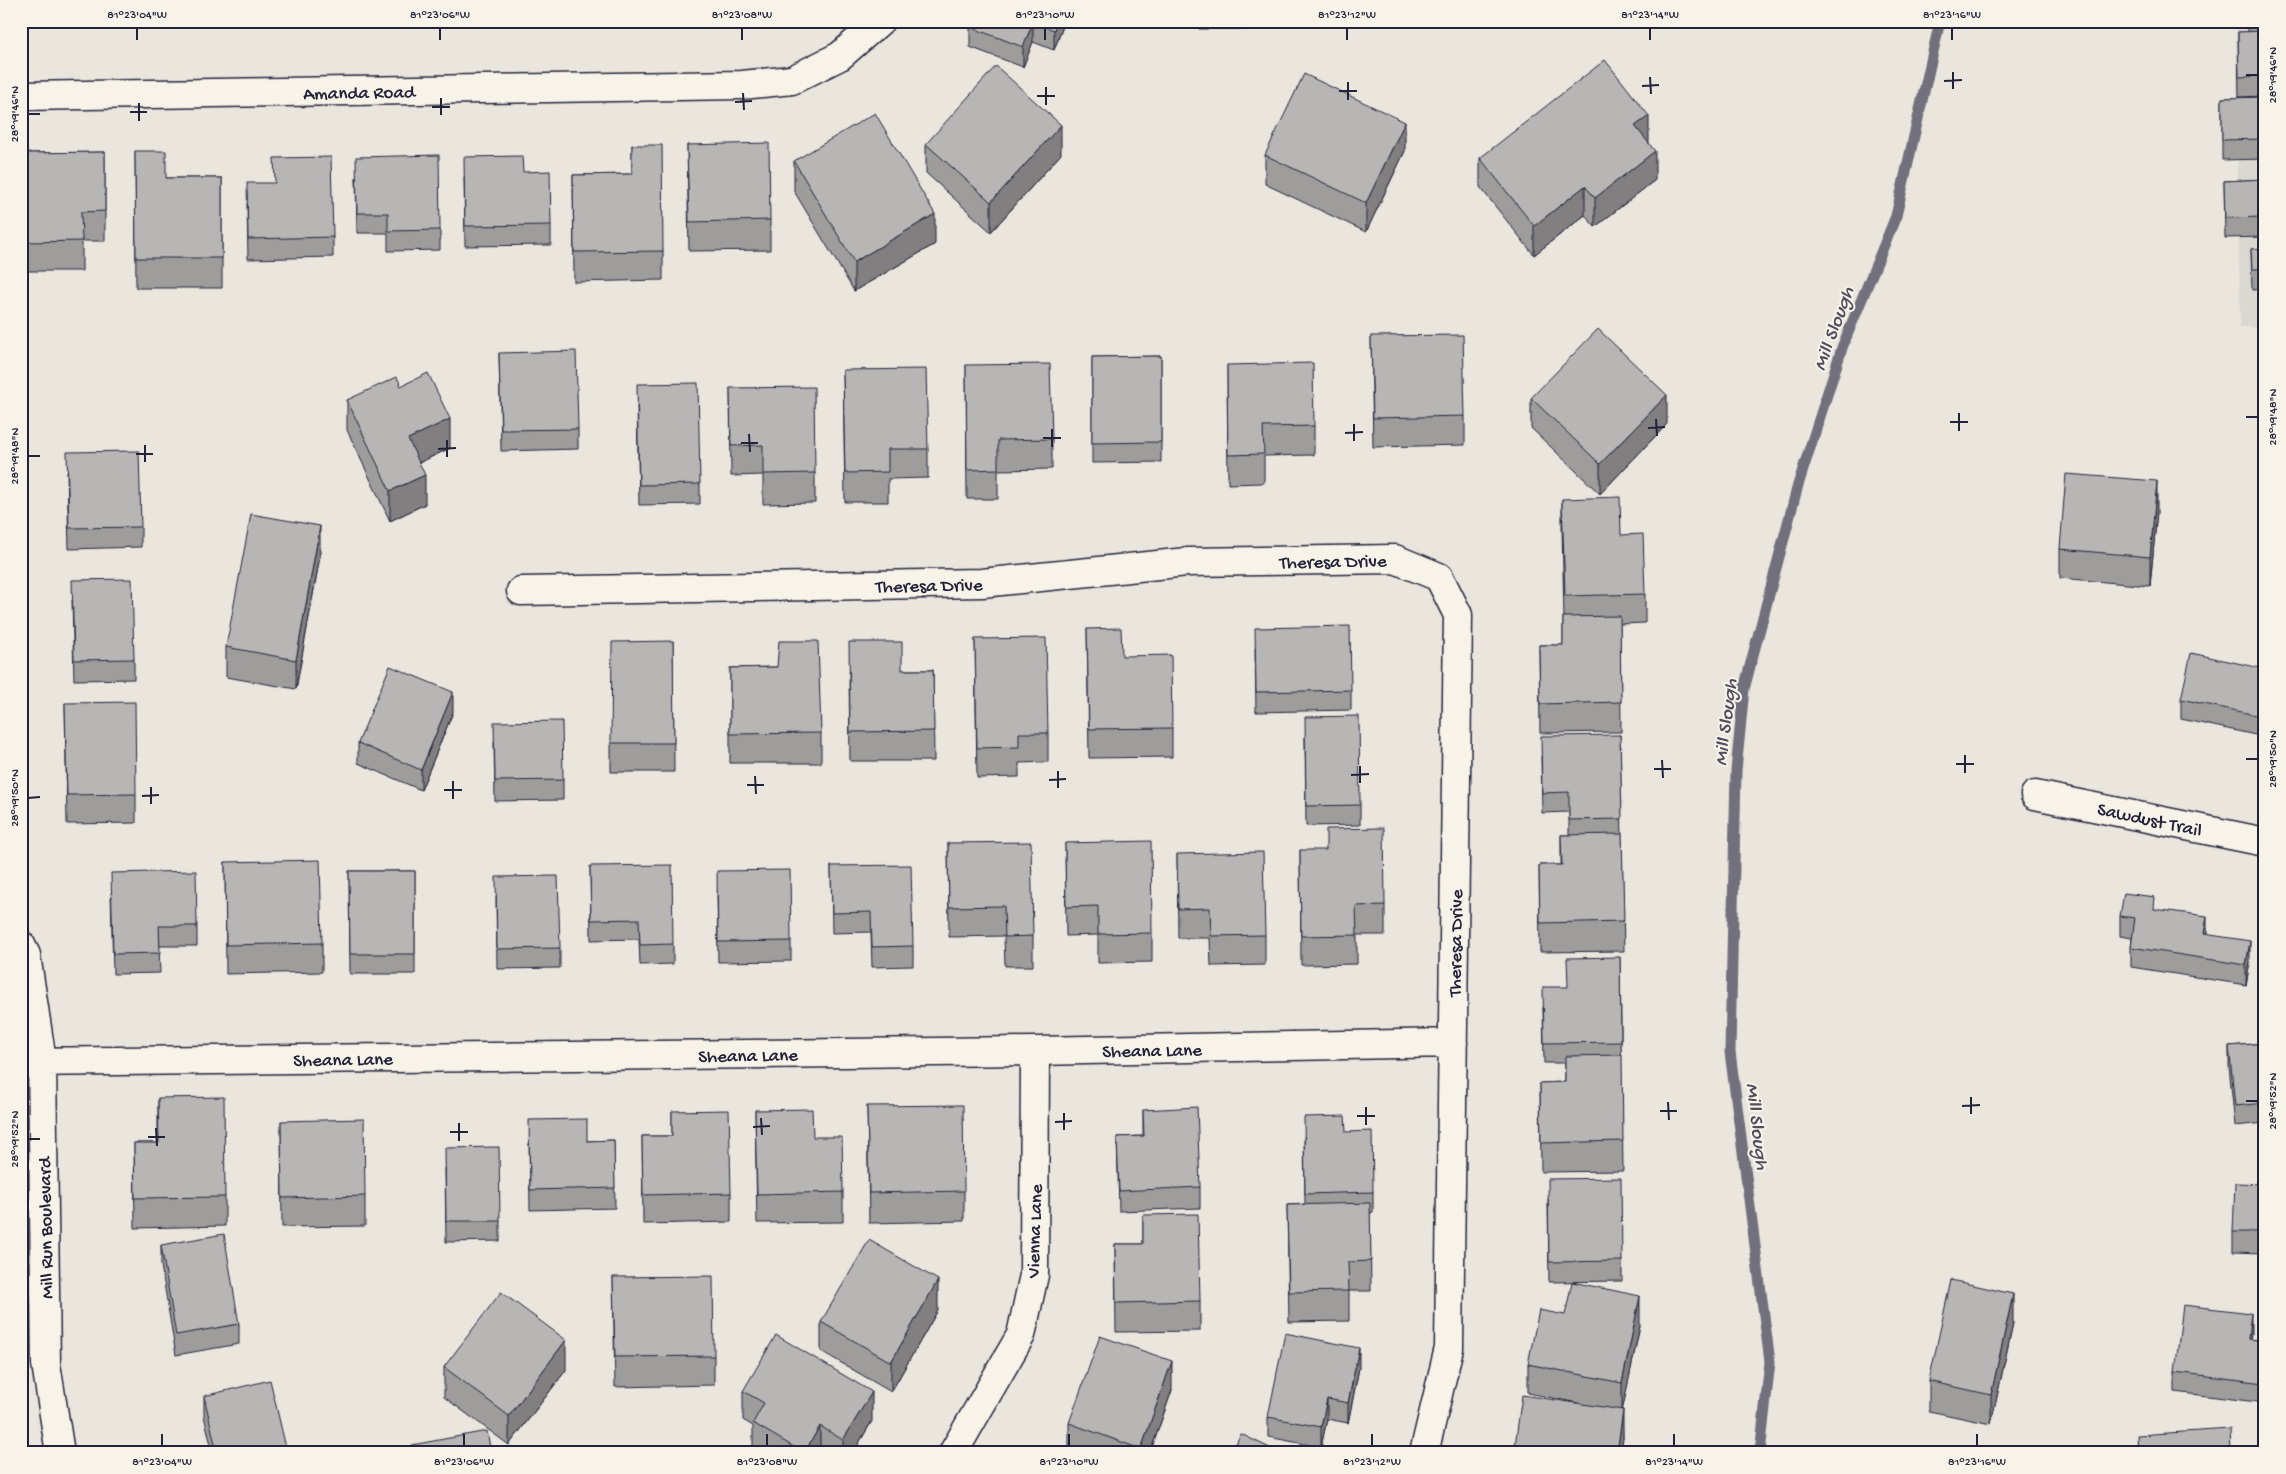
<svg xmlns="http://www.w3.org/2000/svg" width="2286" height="1474" viewBox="0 0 2286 1474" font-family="'Gochi Hand',sans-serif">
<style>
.built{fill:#dbd8d2}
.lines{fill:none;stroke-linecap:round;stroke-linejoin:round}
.stream{stroke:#716f7b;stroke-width:11}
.street-casing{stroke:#22223b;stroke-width:31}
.street{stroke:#f7f3e8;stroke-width:28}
.wall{fill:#9e9d9c;stroke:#22223b}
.shaded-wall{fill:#817f7f;stroke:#22223b}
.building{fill:#b8b6b5;stroke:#22223b}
.ticks{fill:none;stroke:#22223b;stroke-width:2}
.labels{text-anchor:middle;stroke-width:4;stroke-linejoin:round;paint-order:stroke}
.street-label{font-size:19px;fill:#22223b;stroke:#f7f3e8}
.water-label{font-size:20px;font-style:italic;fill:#504f60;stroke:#f7f3e8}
.neatline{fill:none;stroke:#22223b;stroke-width:2}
.ticks-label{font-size:12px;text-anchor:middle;fill:#22223b}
</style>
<rect width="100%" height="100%" fill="#eae6de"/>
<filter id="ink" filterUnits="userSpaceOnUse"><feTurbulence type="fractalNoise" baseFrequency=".02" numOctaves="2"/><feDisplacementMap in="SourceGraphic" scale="10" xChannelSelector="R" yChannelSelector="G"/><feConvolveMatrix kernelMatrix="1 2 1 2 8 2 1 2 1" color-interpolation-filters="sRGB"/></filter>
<g filter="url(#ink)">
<path class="built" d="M2236 21H2265V327H2240Z"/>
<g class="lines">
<path class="stream" d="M1760 1453 1770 1362 1730 1052 1736 771 1744 689 1798 485 1843 345 1896 216 1940 21"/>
<g class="street-casing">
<path id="street" d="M21 96 742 85 792 80 840 56 880 21
M521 591 982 583 1187 562 1395 559 1439 577 1458 615 1449 1348 1424 1453
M2035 795 2265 842
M21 945 26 955 42 1061 46 1364 60 1453
M21 1062 1035 1051 1453 1043
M953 1453 1021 1335 1034 1275 1035 1051"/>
</g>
<use href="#street" class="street"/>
</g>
<path class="wall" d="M972 21H1065L1054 50 1033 42 1023 67 970 47V27Z
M1199 21H1254V29H1199Z
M2248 21H2265V96L2239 97 2238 32H2248Z
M2265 97V159L2222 160V98Z
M1649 143 1655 180 1595 227 1585 215 1534 255 1480 187V158Z
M926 144 1061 154 991 232 926 173Z
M632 145 663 251V280L574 282 573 175 632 174Z
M687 145 770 220V250L689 251Z
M135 151 166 178H222V288H136Z
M1405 151 1366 232 1265 184V155Z
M105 152V241H82V271H25V153Z
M794 161 935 244 854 291 794 191Z
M523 172 551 225V245L465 246 464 177Z
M356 177 440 230V250L388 251V233H357Z
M2265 179V237L2225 238 2224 181Z
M247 203 333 237V257L248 259Z
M2265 248V289L2252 290 2251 249Z
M1371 336 1465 416V445L1373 447Z
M499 353 578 429V449L501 451Z
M1161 356V462L1092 463V357Z
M966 365 1052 439V469L998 470V499H967Z
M1227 365 1314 426V455L1264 456V483L1228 484Z
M843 370 928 449V478L888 479V502H845Z
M401 386 450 448 419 463 425 504 390 521 347 430V400Z
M730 388 815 473V503L763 504V475L731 476Z
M1531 398 1667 424 1600 494 1531 428Z
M637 405 700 484V504L639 505Z
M67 472 141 527V547L69 549Z
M1562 499 1621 535 1645 594V623L1620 624 1621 732 1540 733 1539 645H1563V617H1564L1562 528Z
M2157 511 2150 586 2060 578V549Z
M320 556 296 689 226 677V647Z
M72 600 134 659V679L74 680Z
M1087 629 1172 728V757L1089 758Z
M975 639 1048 733V762L1019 763V777L977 778Z
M673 641 674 772H611V743Z
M1255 648 1351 690V710L1256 712Z
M777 667 821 733V763H730V668Z
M2265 669V737L2181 719V699Z
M902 670H933L934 761H850L849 672Z
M65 703 136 794V823L67 824Z
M453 712 421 790 358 763V743Z
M1620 735 1624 951 1540 952 1539 865H1561V835H1569V812L1542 813 1541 756Z
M1305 737 1360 805V825L1306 826Z
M494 742 563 780V800L495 801Z
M948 843 1033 936V966H1005L1004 936 949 937Z
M1065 843 1152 933V962L1098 963V935L1066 936Z
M1300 850 1385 905V935H1357V964L1301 965Z
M1177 854 1265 935V965L1211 966 1210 938H1178Z
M225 862 322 943V972L226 974Z
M590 866 673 944V964L640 965 639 939 591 940Z
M831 866 913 946V966L872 967 871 932 832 933Z
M349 871H415V974H350Z
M717 891 791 941V961L718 962Z
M111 893 197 926V946H159L160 973 113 974Z
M496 897 560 948V968L497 969Z
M2155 909 2207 935 2250 962 2246 985 2131 967V947L2132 938 2120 936V916Z
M1620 957 1623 1171 1541 1172 1540 1083 1565 1082V1063H1544L1543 1007 1568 987Z
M2265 1043V1123L2235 1126 2229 1066V1046Z
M158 1098 225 1197V1226L135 1228 134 1143H158Z
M867 1106 964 1191V1221L869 1223Z
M755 1110 813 1137 843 1192V1222L757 1223Z
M1143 1110 1200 1187V1208L1119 1211 1117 1137 1143 1136Z
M672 1111 731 1193V1222L643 1224 642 1136H672Z
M281 1121 365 1196V1226L282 1227Z
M1346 1132 1373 1192V1212L1370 1213 1371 1291H1349V1321L1289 1322 1287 1205 1305 1204 1304 1137Z
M529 1140 587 1141 614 1140 615 1208 530 1210Z
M445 1168 500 1221V1241L446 1242Z
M2265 1184V1253L2233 1252V1232Z
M1548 1199 1622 1261V1281L1549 1282Z
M1143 1215 1200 1301V1331L1116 1332 1115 1244H1143Z
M161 1245 239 1324V1344L176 1355 161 1265Z
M613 1277 714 1356V1385L615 1387Z
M938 1310 891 1392 821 1351V1322Z
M1565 1315 1640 1326 1622 1410 1623 1439 1578 1403 1528 1393V1364Z
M2013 1323 1991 1424 1929 1411V1381Z
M2251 1333 2250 1339 2265 1341V1403L2175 1392V1372Z
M444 1367 566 1370 509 1445 444 1397Z
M1359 1368 1348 1423 1327 1419 1321 1447 1268 1437V1417Z
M1172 1390 1150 1453H1069V1423Z
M743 1391 872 1421 853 1453H754L753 1452V1426L743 1420Z
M204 1396 287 1453H213L204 1416Z"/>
<path class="shaded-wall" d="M1057 21H1065L1054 50V30Z
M1033 22V42L1023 67V47Z
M1649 116V145L1635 126Z
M1405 122V151L1366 232V203Z
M1061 125V154L991 232V202Z
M1655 151V180L1595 227V198Z
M1585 186V215L1534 255V226Z
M935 214V244L854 291V262Z
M1667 395V424L1600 494V464Z
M450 419V448L408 468V439Z
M425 475V504L390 521V491Z
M2157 481V511L2150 586V557Z
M320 526V556L296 689V660Z
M453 692V712L421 790V770Z
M2207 916V936L2204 934Z
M2250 941V962L2246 985V965Z
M938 1280V1310L891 1392V1362Z
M2013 1294V1323L1991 1424V1395Z
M1640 1296V1326L1622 1412V1383Z
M2251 1313V1333L2248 1359V1339Z
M566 1340V1370L509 1445V1416Z
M1359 1348V1368L1348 1423V1403Z
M1172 1361V1390L1150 1453H1141V1449Z
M872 1392V1421L853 1453H843V1440Z
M1327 1399V1419L1321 1447V1427Z
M1623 1410V1439L1621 1453H1617Z
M820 1426V1453H804Z"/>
<path class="building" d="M972 21H1057L1054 30 1033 22 1023 47 970 27Z
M2265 31V76L2239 77 2238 32Z
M1605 60 1649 116 1635 126 1655 151 1595 198 1585 186 1534 226 1480 158Z
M996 66 1061 125 991 202 926 144Z
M1304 74 1405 122 1366 203 1265 155Z
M2265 97V139L2222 140V98Z
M875 113 935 214 854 262 794 161Z
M769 143 770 220 689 222 687 145Z
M632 145H662L663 251 574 252 573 175 632 174Z
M135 151H166V178H222V258H136Z
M105 152V211L81 212 82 241 25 242V153Z
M439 155 440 230 388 231V213H357L356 157Z
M522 156 523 172 550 171 551 225 465 226 464 157Z
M331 157 333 237 248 239 247 183H275L274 158Z
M2265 179V217L2225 218 2224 181Z
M2265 248V269H2252L2251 249Z
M1598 329 1667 395 1600 464 1531 398Z
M1463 335 1465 416 1373 418 1371 336Z
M576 351 578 429 501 430 499 353Z
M1161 356V442L1092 443V357Z
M1313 363 1314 426 1263 427 1264 454 1228 455 1227 365Z
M1050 364 1052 439 998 440V469L967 470 966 365Z
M926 369 928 449H888V472L845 473 843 370Z
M428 373 450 419 408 439 425 475 390 491 347 400 397 377 401 386Z
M698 383 700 484 639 485 637 384Z
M814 387 815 473 763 474V445L731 446 730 388Z
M139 451 141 527 69 528 67 452Z
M2066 474 2157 481 2150 557 2060 549Z
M1620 497 1621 535 1643 534 1645 594 1565 596 1562 499Z
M251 514 320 526 296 660 226 647Z
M132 579 134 659 74 660 72 580Z
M1620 616 1621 702 1540 704 1539 645H1563V617Z
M1350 626 1351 690 1256 692 1255 628Z
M1121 628 1122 656 1171 655 1172 728 1089 729 1087 629Z
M1046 638 1048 733H1019V747L977 748 975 639Z
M673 641 674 743H611L612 642Z
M779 641H818L821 733 730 734V668L777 667Z
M849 642H902V670H933L934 731 850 732Z
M2191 653 2265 669V717L2181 699Z
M390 666 453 692 421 770 358 743Z
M135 702 136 794 67 795 65 703Z
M1359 716 1360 805 1306 806 1305 717Z
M562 721 563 780 495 781 494 722Z
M1620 735 1622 819 1569 820V792L1542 793 1541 736Z
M1384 828 1385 905 1356 906 1357 935 1301 936 1300 850H1326V829Z
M1622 834 1624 921 1540 923 1539 865H1562L1561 835Z
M1151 841 1152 933 1098 934V906L1066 907 1065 843Z
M1031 842 1033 936 1005 937 1004 906 949 907 948 843Z
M1263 852 1265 935 1211 936 1210 908 1178 909 1177 854Z
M320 860 322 943 226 945 225 862Z
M672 865 673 944 640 945 639 919 591 920 590 866Z
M911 865 913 946 872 947 871 912 832 913 831 866Z
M790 870 791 941 718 942 717 871Z
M196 871 197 926H159L160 953 113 954 111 873Z
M349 871H415V954H350Z
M558 876 560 948 497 949 496 877Z
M2124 893 2155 897 2154 909 2207 916 2204 934 2250 941 2246 965 2131 947 2135 918 2120 916Z
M1620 957 1621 1042 1544 1043 1543 987H1568L1567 958Z
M2265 1043V1103L2235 1106 2229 1046Z
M1622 1055 1623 1141 1541 1143 1540 1083 1565 1082V1056Z
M224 1097 225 1197 135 1198 134 1143H159L158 1098Z
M963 1105 964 1191 869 1193 867 1106Z
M1197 1107 1200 1187 1119 1191 1117 1137 1144 1136 1143 1110Z
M812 1109 813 1137H842L843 1192 757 1194 755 1110Z
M729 1110 731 1193 643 1195 642 1136H672V1111Z
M1345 1116 1346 1132 1372 1131 1373 1192 1305 1194 1304 1117Z
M364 1119 365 1196 282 1198 281 1121Z
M587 1119V1141L614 1140 615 1188 530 1190 529 1120Z
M499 1147 500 1221H446L445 1148Z
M1621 1178 1622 1261 1549 1262 1548 1179Z
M2235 1183 2265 1184V1232H2233Z
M1370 1203 1371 1261 1348 1262 1349 1291 1289 1292 1287 1205Z
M1198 1214 1200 1301 1116 1303 1115 1244H1143V1215Z
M224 1234 239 1324 176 1335 161 1245Z
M869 1240 938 1280 891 1362 821 1322Z
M713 1276 714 1356 615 1357 613 1277Z
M1951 1280 2013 1294 1991 1395 1929 1381Z
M1572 1282 1640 1296 1622 1383 1528 1364 1539 1310 1565 1315Z
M501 1292 566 1340 509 1416 444 1367Z
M2183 1305 2251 1313 2248 1339 2265 1341V1383L2175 1372Z
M1285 1333 1359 1348 1348 1403 1327 1399 1321 1427 1268 1417Z
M776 1335 872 1392 843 1440 820 1426 804 1453 753 1423 764 1403 743 1391Z
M1100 1336 1172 1361 1141 1449 1069 1423Z
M270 1380 287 1452 283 1453H217L204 1396Z
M1522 1395 1623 1410 1617 1453H1514Z
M2230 1429 2231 1453H2138L2137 1435Z
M487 1431 491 1453H414L412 1445Z
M1241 1434 1280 1453H1231Z"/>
</g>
<path class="ticks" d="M137 28V40M440 28V40M742 28V40M1045 28V40M1347 28V40M1650 28V40M1952 28V40M1953 72V89M2246 75H2258M1650 77 1651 94M1944 81 1962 80M1348 82V100M1642 86 1659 85M1046 87V105M1339 91H1357M743 93 744 110M1037 96H1055M441 98V115M735 102 752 101M139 103V121M432 107H450M130 112H147M28 114H40M1959 413V431M2246 417H2258M1656 419 1657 436M1950 422H1968M1354 424V441M1648 428 1665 427M1052 429V447M1345 433 1363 432M749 434 750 452M1043 438H1061M447 440V457M741 443H758M145 445V462M438 449 456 448M136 454H153M28 456H40M1965 755V773M2246 759H2258M1662 760 1663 778M1956 764H1974M1360 766V783M1654 769H1671M1058 771V788M1351 775 1369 774M755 776 756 794M1049 780 1066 779M453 781V799M747 785H764M151 787V804M444 790H462M142 796 159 795M28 798 40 797M1971 1097V1114M2246 1101H2258M1668 1102 1669 1120M1962 1106 1980 1105M1366 1107V1125M1660 1111H1677M1064 1113V1130M1357 1116H1375M761 1118 762 1135M1055 1122 1072 1121M459 1123V1141M753 1127 770 1126M156 1128 157 1146M450 1132H468M148 1137H165M28 1139H40M162 1434V1446M464 1434V1446M767 1434V1446M1069 1434V1446M1372 1434V1446M1674 1434V1446M1977 1434V1446"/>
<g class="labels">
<g class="street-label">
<text transform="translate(359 91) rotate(-1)" y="7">Amanda Road</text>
<text transform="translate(1333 560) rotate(-1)" y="7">Theresa Drive</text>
<text transform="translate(929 584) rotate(-1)" y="7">Theresa Drive</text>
<text transform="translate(2150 818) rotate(12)" y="7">Sawdust Trail</text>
<text transform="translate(1454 943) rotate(-89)" y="7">Theresa Drive</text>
<text transform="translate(1152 1049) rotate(-1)" y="7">Sheana Lane</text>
<text transform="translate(748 1054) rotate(-1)" y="7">Sheana Lane</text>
<text transform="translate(343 1058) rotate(-1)" y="7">Sheana Lane</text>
<text transform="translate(44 1228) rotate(-91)" y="7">Mill Run Boulevard</text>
<text transform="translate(1033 1231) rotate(-88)" y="7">Vienna Lane</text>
</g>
<g class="water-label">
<text transform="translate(1832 328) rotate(-70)" y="7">Mill Slough</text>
<text transform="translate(1724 722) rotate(-83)" y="7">Mill Slough</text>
<text transform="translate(1759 1126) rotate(83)" y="7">Mill Slough</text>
</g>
</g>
<rect width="2286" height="1474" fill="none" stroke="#f7f3e8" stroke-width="55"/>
<rect x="28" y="28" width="2230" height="1418" class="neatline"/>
<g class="ticks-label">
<text x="137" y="18">81°23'04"W</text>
<text x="440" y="18">81°23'06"W</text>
<text x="742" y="18">81°23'08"W</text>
<text x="1045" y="18">81°23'10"W</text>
<text x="1347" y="18">81°23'12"W</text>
<text x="1650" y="18">81°23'14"W</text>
<text x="1952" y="18">81°23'16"W</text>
<text transform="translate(2272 75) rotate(-90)" y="4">28°19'46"N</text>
<text transform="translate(14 114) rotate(-90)" y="4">28°19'46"N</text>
<text transform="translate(2272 417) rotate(-90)" y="4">28°19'48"N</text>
<text transform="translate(14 456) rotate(-90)" y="4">28°19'48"N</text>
<text transform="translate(2272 759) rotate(-90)" y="4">28°19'50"N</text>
<text transform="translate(14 798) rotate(-90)" y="4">28°19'50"N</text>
<text transform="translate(2272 1101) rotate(-90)" y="4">28°19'52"N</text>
<text transform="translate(14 1139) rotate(-90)" y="4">28°19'52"N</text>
<text x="162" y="1465">81°23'04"W</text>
<text x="464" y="1465">81°23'06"W</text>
<text x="767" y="1465">81°23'08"W</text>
<text x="1069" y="1465">81°23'10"W</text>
<text x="1372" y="1465">81°23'12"W</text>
<text x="1674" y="1465">81°23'14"W</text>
<text x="1977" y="1465">81°23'16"W</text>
</g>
</svg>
